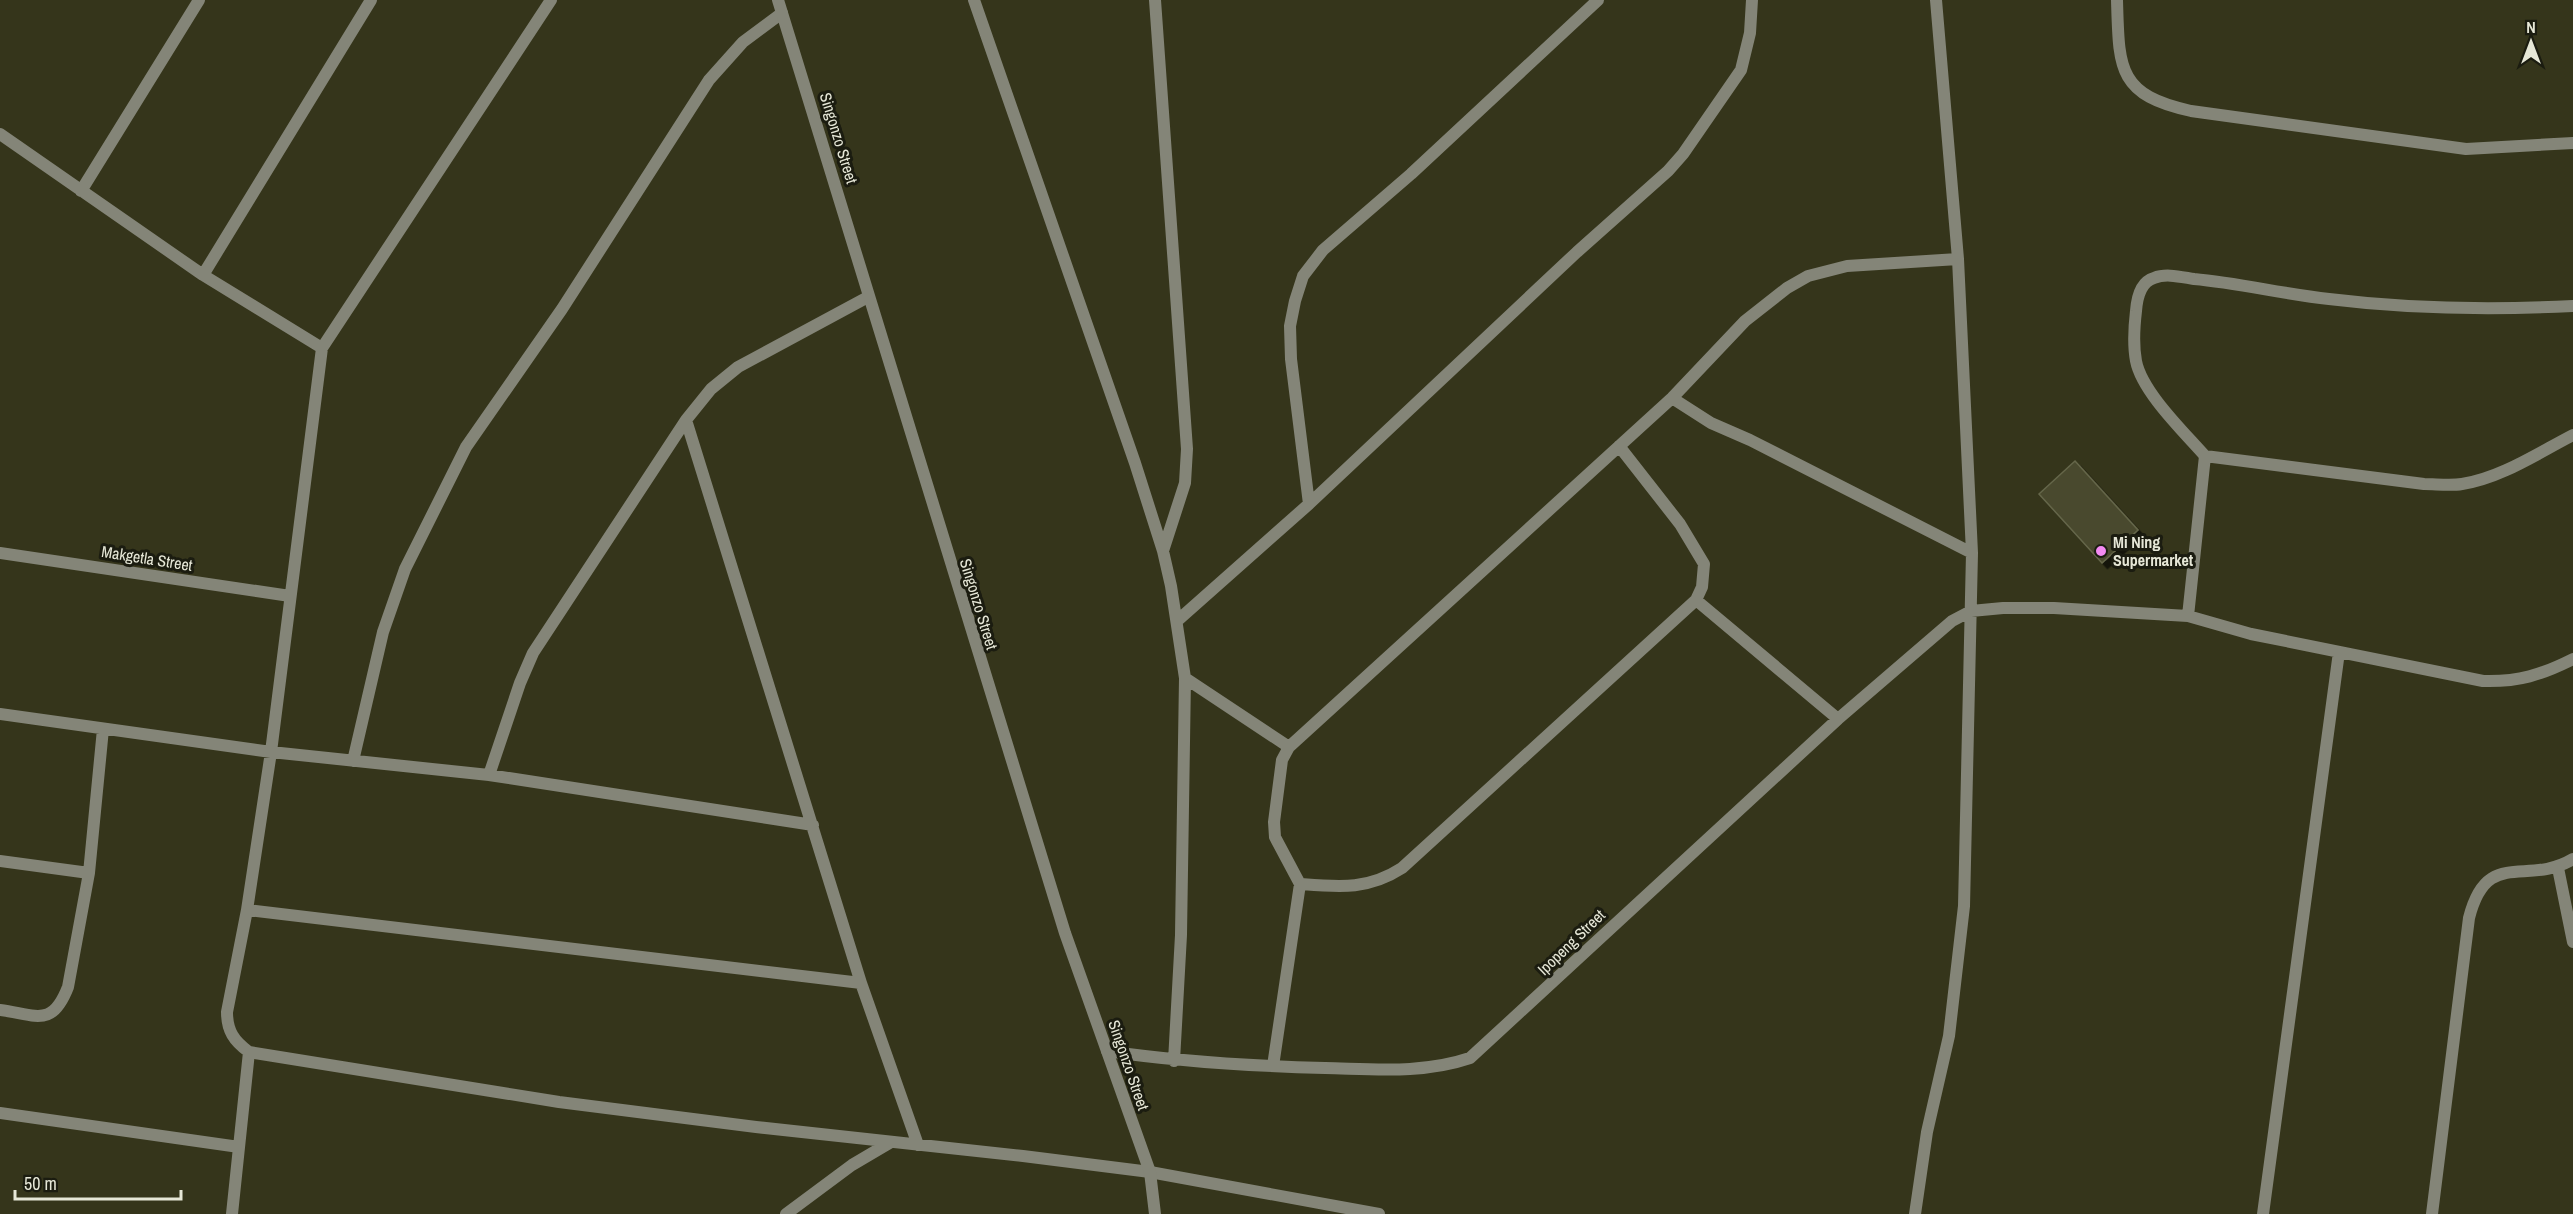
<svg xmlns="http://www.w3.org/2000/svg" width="2573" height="1214" viewBox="0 0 2573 1214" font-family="'Archivo Narrow',sans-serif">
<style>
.building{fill:#494a2d;stroke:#65664a;stroke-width:1.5;filter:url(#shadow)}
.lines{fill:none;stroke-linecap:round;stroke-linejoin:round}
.minor{stroke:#848578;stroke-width:12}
.tertiary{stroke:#848578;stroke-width:12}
.poi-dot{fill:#f38af1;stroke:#1b1c10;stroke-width:2}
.labels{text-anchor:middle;stroke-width:6;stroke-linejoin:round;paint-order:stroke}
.street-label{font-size:16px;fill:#e6e7d7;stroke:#1b1c10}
.poi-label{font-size:16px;font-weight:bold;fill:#e6e7d7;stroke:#1b1c10;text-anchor:start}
</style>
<defs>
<filter id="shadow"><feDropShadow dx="5.5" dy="5.5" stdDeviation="0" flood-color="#0009"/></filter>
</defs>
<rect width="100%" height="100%" fill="#35351b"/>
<path class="building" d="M2075 461 2138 530 2102 563 2039 494Z"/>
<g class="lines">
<path class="minor" d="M551 0 322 348 271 752 247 910 227 1012C227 1031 234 1041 249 1052L559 1102 756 1127 1023 1156 1150 1172 1379 1214
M974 0 1135 463 1163 551 1171 586 1185 678 1181 935 1174 1061
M1155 0 1187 449 1185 483 1163 551
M2117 0C2119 68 2117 95 2191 111L2466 149 2573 143
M0 134 203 275 322 348
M81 191 199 0
M203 275 371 0
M2573 306C2491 310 2410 309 2329 299 2283 294 2239 283 2194 279 2181 277 2166 273 2154 278 2140 282 2137 298 2136 311 2134 328 2133 345 2136 361 2142 392 2184 432 2205 456L2424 484C2436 484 2450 486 2462 484 2501 478 2538 453 2573 435
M1672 398 1711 423 1750 440 1972 553
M686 420 861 983 918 1145
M1309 504 1291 359 1290 326 1295 301 1303 276 1323 250 1411 174 1598 0
M0 553 290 596
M1696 600 1838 719
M2188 616 2205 456
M1177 621 1309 504 1577 252 1668 171 1683 154 1741 70 1750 33 1752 0
M1185 678 1289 747
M0 714 271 752 489 775 813 825
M353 761 383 632 405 569 466 447 562 309 709 80 743 42 782 13
M489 775 520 683 533 653 686 420 711 389 738 367 868 297
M0 861 89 873
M2558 868 2573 942
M1300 884C1340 887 1368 890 1402 868L1696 600 1702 587 1704 564 1680 524 1619 446
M247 910 861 983
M0 1010C37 1015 52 1028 68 987L89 873 103 729
M1107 1051C1180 1062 1252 1066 1325 1068 1374 1069 1423 1074 1470 1058L1838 719 1952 621 1971 611 2003 608H2054L2188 616 2251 634 2483 681C2519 682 2541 675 2573 659
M1273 1066 1300 884 1275 837 1274 822 1282 760 1289 747 1672 398 1745 321 1787 288 1808 276 1847 266 1958 259
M0 1113 239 1147
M232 1214 249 1052
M786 1214 852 1165 891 1142
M1915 1214 1927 1132 1949 1036 1964 906 1972 553 1958 259 1936 0
M2263 1214 2339 652
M2432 1214 2469 918C2487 847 2526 887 2573 859"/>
<path class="tertiary" d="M778 0 1065 933 1150 1172 1155 1214"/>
</g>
<circle class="poi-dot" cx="2101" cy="551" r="6"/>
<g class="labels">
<g class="street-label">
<text transform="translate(839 138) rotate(73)" y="6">Singonzo Street</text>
<text transform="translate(147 558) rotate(9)" y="6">Makgetla Street</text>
<text transform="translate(979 604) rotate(73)" y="6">Singonzo Street</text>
<text transform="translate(1571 942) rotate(-44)" y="6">Ipopeng Street</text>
<text transform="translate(1129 1065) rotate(71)" y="6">Singonzo Street</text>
</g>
<g class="poi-label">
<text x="2113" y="548">Mi Ning<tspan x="2113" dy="18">Supermarket</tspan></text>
</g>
</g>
<g transform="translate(2531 42)" stroke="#1b1c10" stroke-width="4.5" paint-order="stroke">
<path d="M0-4.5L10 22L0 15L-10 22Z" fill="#e6e7d7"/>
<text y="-9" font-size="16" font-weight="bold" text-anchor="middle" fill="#e6e7d7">N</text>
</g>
<path d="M15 1190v9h166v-9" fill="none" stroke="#e6e7d7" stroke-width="3"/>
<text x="24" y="1190" font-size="18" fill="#e6e7d7" stroke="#1b1c10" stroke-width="4.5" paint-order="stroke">50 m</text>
</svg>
